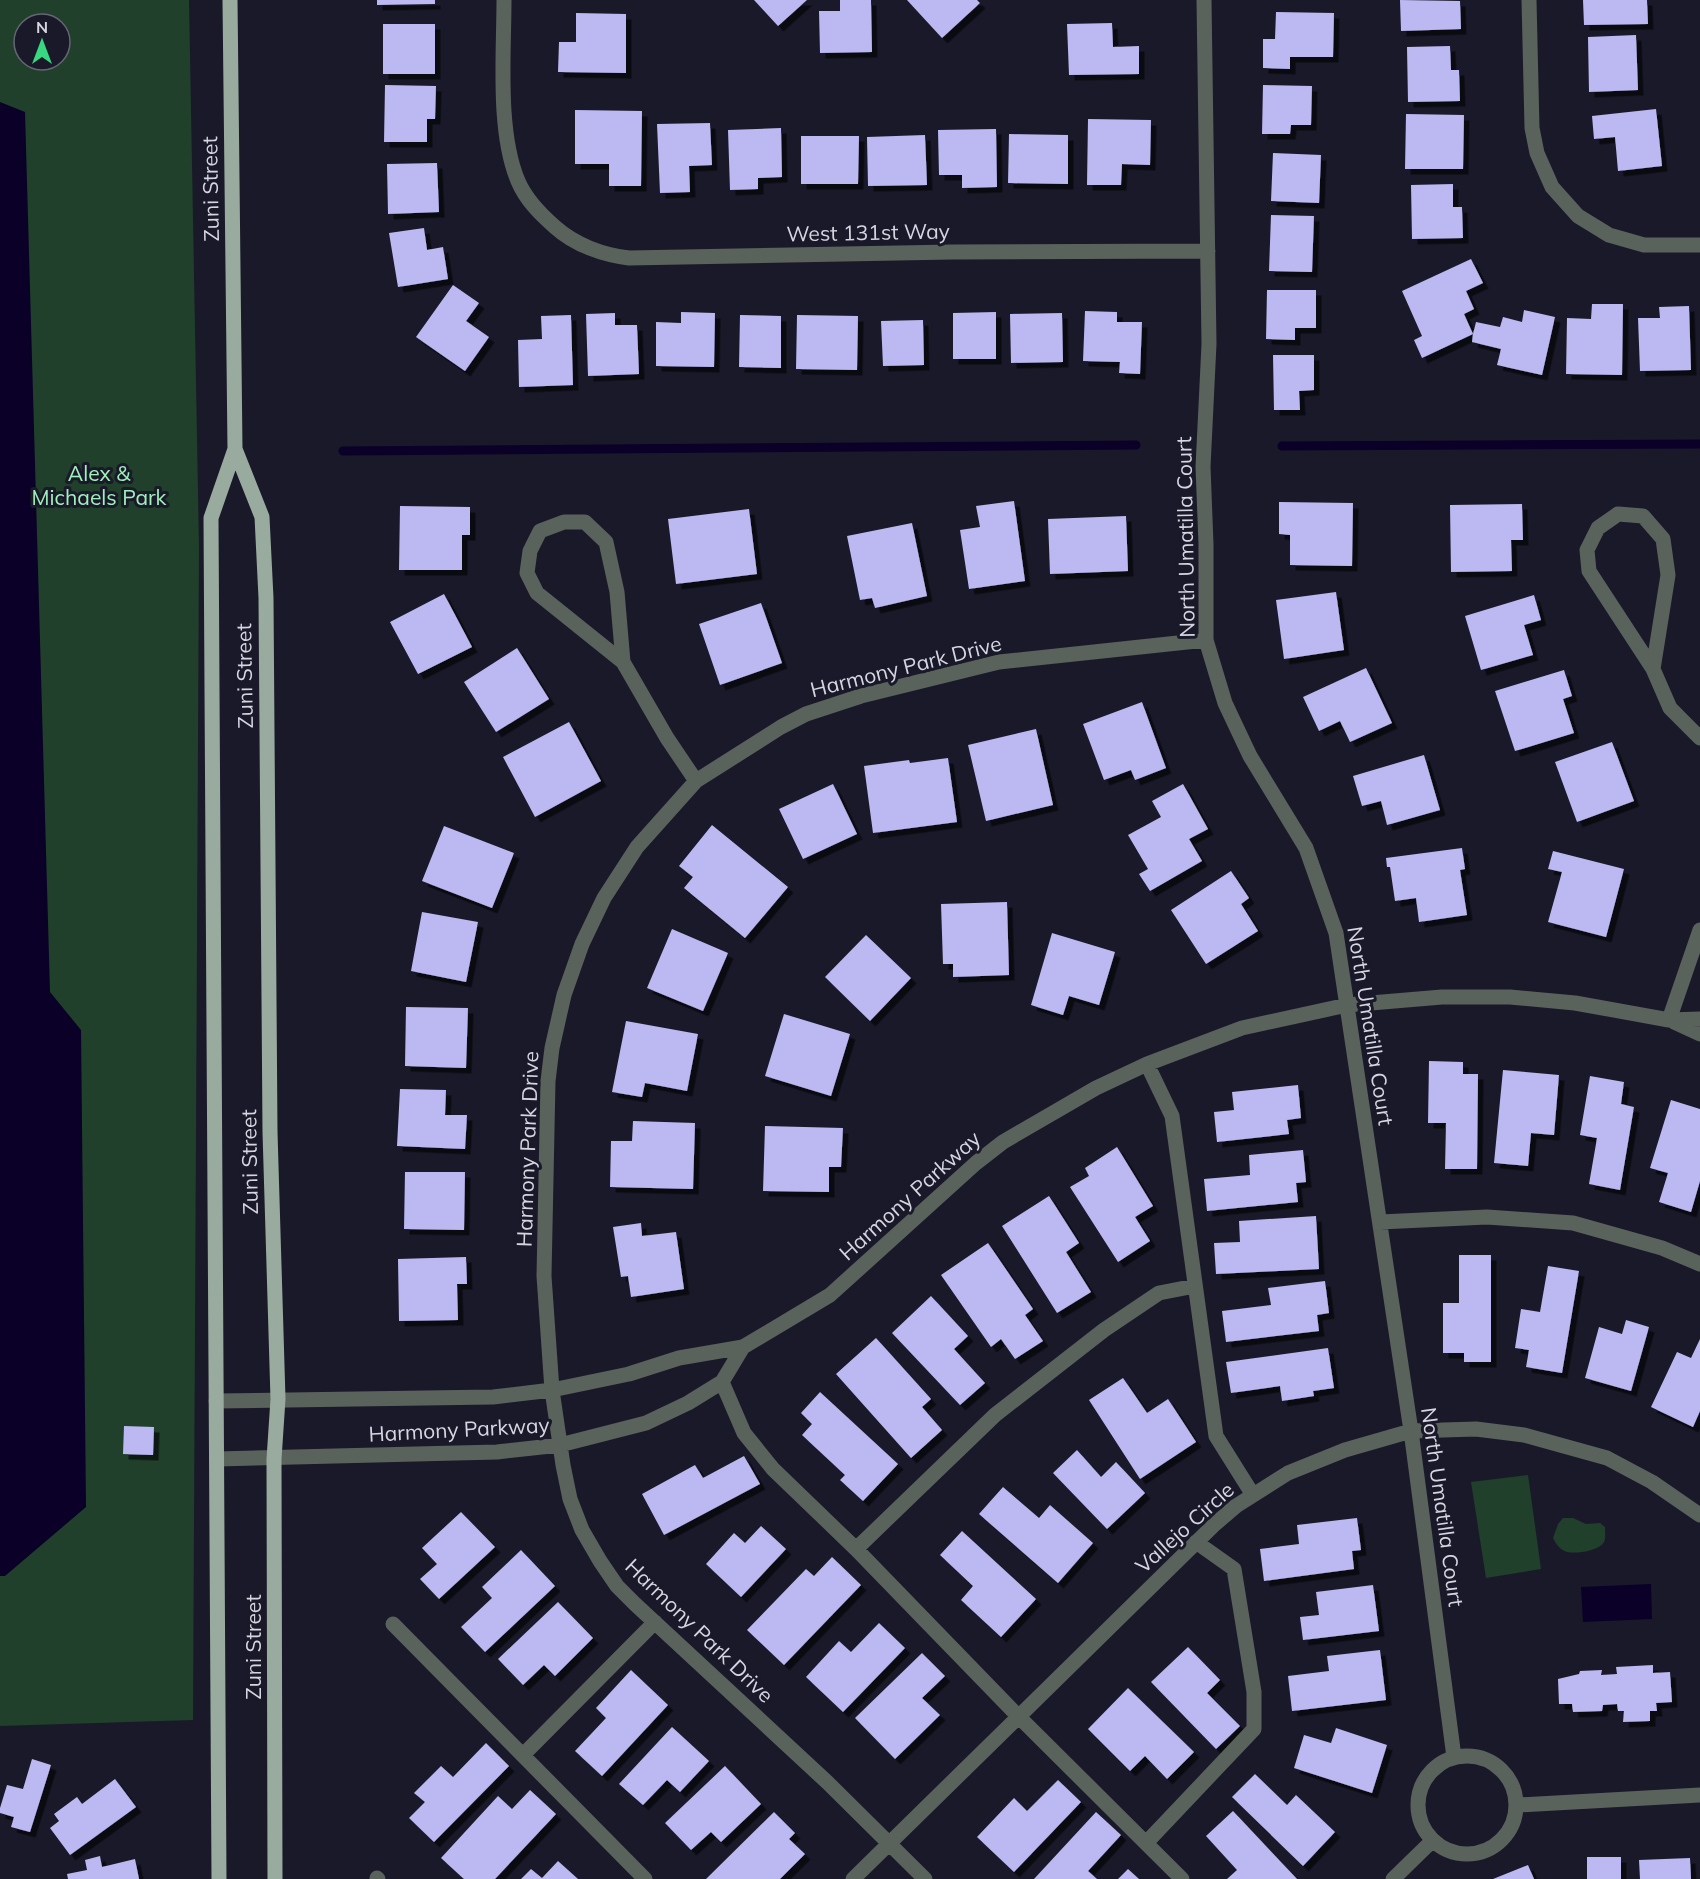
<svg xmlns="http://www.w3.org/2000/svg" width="1700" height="1879" viewBox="0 0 1700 1879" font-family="Mulish,sans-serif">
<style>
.green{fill:#20402b;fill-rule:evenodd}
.water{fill:#0a0028}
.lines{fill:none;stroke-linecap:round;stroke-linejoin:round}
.stream{stroke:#0a0028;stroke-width:9}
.building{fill:#bcb8f2;filter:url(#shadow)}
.minor{stroke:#5a625c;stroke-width:15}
.major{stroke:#99ab9e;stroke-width:15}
.labels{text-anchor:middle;stroke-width:6;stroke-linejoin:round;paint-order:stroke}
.street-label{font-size:21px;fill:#d6d6e2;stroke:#1a192a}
.park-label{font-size:21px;fill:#9ff1ba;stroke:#1a192a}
</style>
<defs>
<filter id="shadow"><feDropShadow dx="5.5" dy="5.5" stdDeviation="0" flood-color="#0009"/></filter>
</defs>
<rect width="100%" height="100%" fill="#1a192a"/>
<path class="green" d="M0 0H189L199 547 193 1720 0 1726ZM24 24H60V60H24Z
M1528 1475 1541 1569 1486 1578 1471 1482Z
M1563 1518H1573L1586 1524 1600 1523 1605 1527C1605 1532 1606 1538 1604 1542 1599 1551 1576 1554 1567 1552 1560 1550 1556 1544 1553 1538L1558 1524Z"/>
<path class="water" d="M0 102 25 112 50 992 81 1030 86 1507 5 1576H0Z
M1651 1584 1652 1619 1583 1622 1581 1587Z"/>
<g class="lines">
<path class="stream" d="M1282 446 1700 444
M343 451 1136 445"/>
</g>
<path class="building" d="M377 0H435V4L377 5Z
M754 0H807L778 26Z
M840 0H871L872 52 820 53 819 11H840Z
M907 0H977L980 3 942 38Z
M1400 0 1460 1 1461 29 1401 31Z
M1583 0H1647L1648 24 1584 25Z
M1276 12 1334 13 1333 57H1290V69L1263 68V39H1275Z
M576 13 626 14V73L558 72 559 42H576Z
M1112 23 1113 47 1139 46V74L1069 75 1067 24Z
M383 24H435V74H383Z
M1636 35 1638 90 1589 92 1588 37Z
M1450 46 1451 70H1459L1460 101 1408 102 1407 47Z
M385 85 436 86 435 119H427V142H384Z
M1263 85 1312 86 1311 125H1291L1290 134H1262Z
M1656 109 1662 166 1618 171 1615 137 1594 139 1592 116Z
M575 110 642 111 641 186H609V164H575Z
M1406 114 1464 115 1463 169H1405Z
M1088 119 1151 120 1150 165 1122 164 1121 185H1087Z
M710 123 712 165 689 166 690 192 660 193 657 124Z
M781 128 782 177 758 178V189L730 190 728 130Z
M996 129 997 187 962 188V175H939L938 130Z
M1009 134 1068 135V184L1008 183Z
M925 135 927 185 868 186 867 137Z
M801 136H859L858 184H801Z
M1273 153 1321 155 1319 203 1271 201Z
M437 163 439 212 388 214 387 164Z
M1453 184V207H1462L1463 238 1412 239 1411 185Z
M1271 215 1314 216 1312 272 1269 271Z
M424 228 427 250 443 247 448 279 398 287 389 233Z
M1471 259 1483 283 1466 291 1474 309 1464 314 1473 334 1476 322 1500 327 1503 317 1522 322 1524 310 1555 317 1542 375 1497 365 1501 349 1472 342 1473 334 1422 358 1414 340 1422 336 1402 291Z
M453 285 479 303 466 321 489 337 465 371 416 337Z
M1267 290H1316V328H1295V340L1266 339Z
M1592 304H1623L1622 375 1566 374 1567 318 1591 319Z
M1689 306 1691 370 1640 371 1638 318H1660L1659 307Z
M1085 311 1117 312V322H1142L1140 374 1119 373 1120 362 1083 361Z
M681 312 715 313 714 367 656 366V322L681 323Z
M996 312V359H953V313Z
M615 313V325H637L639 374 588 376 586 314Z
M1062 313 1063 362 1011 363 1010 314Z
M571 315 573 385 519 387 518 340 542 339 541 316Z
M740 315 781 316V368L739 367Z
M797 315 858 316 857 370 796 369Z
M923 320 924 365 883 366 881 321Z
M1273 355H1314V390L1299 391 1300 410H1274Z
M1014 501 1025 581 969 589 960 530 980 527 976 506Z
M1279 502 1353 503 1352 566 1290 565V535L1279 534Z
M1522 504 1523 540H1511L1512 571 1451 572 1450 505Z
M400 506 470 507V535H462V570H399Z
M749 509 757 574 676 584 668 519Z
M1126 516 1128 571 1050 574 1048 519Z
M912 523 927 596 875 608 872 598 860 600 847 536Z
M1336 592 1344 650 1284 659 1276 600Z
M444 594 472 647 418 674 390 622Z
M1534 595 1541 620 1524 625 1533 655 1481 670 1465 616Z
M761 603 782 663 720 685 699 624Z
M517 648 549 699 496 732 464 682Z
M1366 668 1392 723 1350 742 1340 721 1319 731 1303 697Z
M1564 670 1572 696 1563 699 1574 733 1515 751 1495 691Z
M1142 702 1166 768 1135 780 1131 770 1104 780 1083 724Z
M569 722 601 781 535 817 503 757Z
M1036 729 1053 805 986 821 968 745Z
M1612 742 1634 801 1577 822 1555 762Z
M1424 755 1440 810 1387 825 1381 801 1362 806 1353 776Z
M948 758 957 822 873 833 864 766 909 760 910 763Z
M833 784 857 834 803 859 779 809Z
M1183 784 1208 829 1189 839 1202 861 1150 891 1139 874 1148 869 1128 835 1161 817 1152 801Z
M712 825 788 887 745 938 684 888 693 877 679 866Z
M444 826 514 853 492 908 422 881Z
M1462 848 1465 869 1460 870 1467 915 1419 922 1416 898 1395 901 1390 867H1387L1386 858Z
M1553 851 1624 869 1606 937 1548 922 1562 872 1548 869Z
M1231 871 1249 898 1241 904 1258 931 1206 964 1171 910Z
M1007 902 1009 975 953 977V964H943L941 904Z
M422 912 478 922 466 982 411 971Z
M672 929 728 953 703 1011 647 988Z
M1052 933 1115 952 1099 1005 1069 996 1063 1015 1031 1005Z
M866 935 911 978 870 1021 825 977Z
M406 1007 468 1008 466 1068 405 1066Z
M784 1014 850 1034 831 1096 765 1076Z
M626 1021 698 1034 687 1091 645 1083 642 1097 612 1092Z
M1429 1061 1463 1062V1074H1478L1477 1169H1445L1446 1123H1428Z
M1503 1070 1559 1075 1554 1135 1531 1133 1528 1166 1494 1163Z
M1590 1076 1624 1082 1621 1104 1634 1107 1620 1190 1589 1184 1597 1138 1580 1135Z
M1298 1085 1301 1118 1287 1120 1289 1134 1217 1142 1214 1112 1234 1110 1232 1092Z
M400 1089 446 1090 445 1115H467L465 1149 397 1146Z
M1671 1100 1700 1109V1181L1691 1212 1659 1202 1668 1173 1650 1168Z
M633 1121 695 1123 693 1189 610 1187 611 1141H632Z
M765 1126 843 1128 841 1167H829V1192L763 1191Z
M1117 1147 1153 1206 1135 1217 1150 1241 1118 1262 1070 1187 1089 1176 1085 1168Z
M1303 1150 1306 1182 1296 1183 1298 1202 1207 1211 1204 1179 1250 1175 1249 1155Z
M405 1172H465L464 1230 404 1229Z
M1049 1196 1079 1243 1066 1252 1091 1292 1057 1313 1002 1226Z
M1316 1216 1319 1269 1216 1274 1214 1243 1240 1242 1239 1221Z
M641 1223 642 1236 676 1232 684 1289 631 1297 628 1276 621 1277 613 1227Z
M988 1243 1033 1309 1025 1315 1043 1341 1015 1359 1001 1339 991 1347 941 1275Z
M1459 1255H1491V1362H1464V1353H1443V1303H1459Z
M466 1257 467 1284H457L458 1320 399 1321 398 1259Z
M1548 1266 1579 1271 1562 1373 1526 1367 1529 1350 1515 1348 1521 1309 1540 1312Z
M1325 1281 1329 1313 1317 1315 1319 1331 1226 1342 1222 1311 1271 1305 1268 1288Z
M931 1296 968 1336 954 1349 985 1383 960 1405 892 1333Z
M1626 1320 1649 1327 1631 1391 1585 1378 1599 1327 1622 1334Z
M876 1338 931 1399 922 1407 942 1430 911 1458 836 1374Z
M1700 1339V1411L1693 1427 1651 1407 1677 1352 1691 1358Z
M1328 1348 1334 1388 1313 1391 1314 1396 1282 1401 1280 1386 1231 1393 1226 1362Z
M1123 1378 1147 1413 1168 1399 1196 1442 1140 1479 1089 1400Z
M820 1392 898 1464 863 1501 840 1480 845 1475 802 1435 812 1424 801 1413Z
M124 1426 154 1427 153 1455 123 1454Z
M1077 1450 1101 1477 1116 1462 1145 1493 1107 1529 1053 1473Z
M744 1456 760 1484 664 1535 642 1494 695 1465 703 1478Z
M1003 1487 1039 1518 1050 1505 1093 1543 1058 1583 979 1514Z
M461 1512 495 1547 439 1599 420 1579 437 1564 422 1548Z
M1357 1518 1361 1550 1352 1551 1354 1569 1264 1581 1260 1549 1299 1544 1297 1525Z
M761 1526 786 1549 741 1597 706 1564 734 1533 745 1543Z
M962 1531 1036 1599 1001 1637 961 1600 973 1586 940 1555Z
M521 1550 555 1586 485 1652 461 1627 492 1598 482 1587Z
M832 1557 861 1585 784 1665 747 1630 806 1569 814 1576Z
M1373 1585 1379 1631 1303 1640 1300 1617 1319 1615 1316 1592Z
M558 1602 593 1638 555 1676 544 1665 523 1685 498 1659Z
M879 1623 905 1648 843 1712 806 1677 839 1641 851 1652Z
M1188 1647 1220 1680 1207 1693 1240 1726 1216 1749 1151 1682Z
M1380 1650 1386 1700 1292 1711 1288 1676 1329 1671 1327 1656Z
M922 1653 945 1676 922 1698 940 1715 895 1759 855 1718Z
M1653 1665V1673L1670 1672 1672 1702 1656 1703 1657 1711H1650V1721L1623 1722 1624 1711H1618L1617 1704 1603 1705 1602 1711 1573 1712 1572 1704H1559L1558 1679 1579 1674 1580 1671 1602 1670 1601 1675 1617 1674 1616 1667Z
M631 1670 668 1705 602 1776 575 1751 606 1718 596 1708Z
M1128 1688 1194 1752 1167 1779 1145 1756 1130 1771 1088 1729Z
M672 1727 709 1761 680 1792 667 1780 643 1805 619 1784Z
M1336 1728 1387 1745 1372 1793 1294 1768 1304 1735 1331 1743Z
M486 1743 509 1766 434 1842 409 1818 425 1802 414 1793 441 1766 453 1777Z
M32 1759 51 1765 30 1832 11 1827 14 1817 0 1813V1808L7 1785 23 1789Z
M725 1766 761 1804 721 1842 711 1832 691 1850 665 1823Z
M1255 1774 1287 1805 1296 1795 1335 1832 1303 1866 1232 1797Z
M115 1779 136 1807 70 1855 50 1828 59 1821 54 1814 77 1797 82 1804Z
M1058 1780 1081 1802 1014 1872 977 1837 1014 1798 1027 1811Z
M530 1790 556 1814 495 1879H464L441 1858 498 1796 512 1809Z
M1233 1811 1297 1879H1227L1237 1870 1206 1836Z
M774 1812 795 1833 789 1839 805 1854 780 1879H706Z
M1096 1812 1121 1835 1088 1871 1097 1879H1034Z
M100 1856 102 1867 135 1859 139 1879H68L67 1874 87 1870 85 1860Z
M1587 1857H1621V1879H1587Z
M1690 1858 1691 1879H1640L1639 1860Z
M558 1861 578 1879H521L531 1869 542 1878Z
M1528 1865 1534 1879H1493Z
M1128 1869 1139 1879H1118Z"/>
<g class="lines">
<path class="minor" d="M504 0C504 54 497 131 518 181 526 200 540 214 555 227 575 245 603 255 629 258L952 252 1208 251
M1204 0 1209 344 1203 467 1206 544V640L1225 703 1250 756 1306 848 1336 933 1411 1431 1454 1757
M1529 0 1532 128 1537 153 1552 187 1578 216 1609 235 1644 245H1700
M623 662 537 593 527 573 530 551 540 531 564 522H585L606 542 617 592 623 662 667 738 696 781
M1653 669 1668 575 1663 539 1643 516 1618 514 1598 528 1587 550 1589 571 1653 669 1670 708 1700 738
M1669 1020 1700 930
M1674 1022 1700 1034
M1147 1064 1172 1116 1216 1436 1253 1495
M1380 1222 1487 1217 1573 1223 1662 1248 1700 1264
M722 1382 744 1433 773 1469 856 1549 1018 1716 1182 1879
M216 1401 493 1397 552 1390 629 1374 679 1358 743 1347 830 1295 976 1163 1003 1142 1096 1088 1147 1064 1242 1028 1347 1005 1442 997H1510L1575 1003 1669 1020 1700 1019
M217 1459 497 1452 560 1445 646 1423 688 1403 722 1382 743 1347
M856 1549 995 1415 1104 1330 1159 1293 1195 1286
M393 1624 645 1879
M523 1755 655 1622
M1418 1805a49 49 0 1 1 98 0a49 49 0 1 1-98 0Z
M1518 1805 1700 1795
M1146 1843 1254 1729V1692L1234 1569 1196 1542
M377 1878 378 1879
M853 1879 1215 1524 1236 1506 1288 1473 1345 1450 1411 1431 1476 1429 1524 1435 1607 1458 1652 1482 1700 1515
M925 1879 827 1782 635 1604 617 1586 600 1561 582 1530 570 1499 563 1465 552 1390 544 1276 548 1081 552 1048 564 995 582 944 604 898 637 847 696 781 781 727 806 714 861 696 999 662 1206 640
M1393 1879 1432 1841"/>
<path class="major" d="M235 449 262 517 266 598 270 1132 278 1399 274 1459 275 1879
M219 1879 211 518 235 449 230 0"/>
</g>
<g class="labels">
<g class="street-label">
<text transform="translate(211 189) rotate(-91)" y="7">Zuni Street</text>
<text transform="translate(868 233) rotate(-1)" y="7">West 131st Way</text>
<text transform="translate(1186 537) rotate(-91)" y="7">North Umatilla Court</text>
<text transform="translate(906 667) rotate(-14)" y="7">Harmony Park Drive</text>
<text transform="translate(245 676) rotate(-91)" y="7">Zuni Street</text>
<text transform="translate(1370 1026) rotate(81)" y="7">North Umatilla Court</text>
<text transform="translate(528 1149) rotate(-88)" y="7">Harmony Park Drive</text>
<text transform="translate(250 1162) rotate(-91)" y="7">Zuni Street</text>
<text transform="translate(910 1196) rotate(-42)" y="7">Harmony Parkway</text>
<text transform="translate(459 1430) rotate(-3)" y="7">Harmony Parkway</text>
<text transform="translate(1442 1507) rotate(82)" y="7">North Umatilla Court</text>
<text transform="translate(1185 1528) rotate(-42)" y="7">Vallejo Circle</text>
<text transform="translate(699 1631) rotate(44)" y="7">Harmony Park Drive</text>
<text transform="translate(254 1647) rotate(-90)" y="7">Zuni Street</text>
</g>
<g class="park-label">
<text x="99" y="481">Alex &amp;<tspan x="99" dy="24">Michaels Park</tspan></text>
</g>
</g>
<g transform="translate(42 42)"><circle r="28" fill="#1a192a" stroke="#656574" stroke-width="1.5"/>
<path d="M0-4.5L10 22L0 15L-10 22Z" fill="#37d880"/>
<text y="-9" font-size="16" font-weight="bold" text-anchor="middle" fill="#d6d6e2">N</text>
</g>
</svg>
